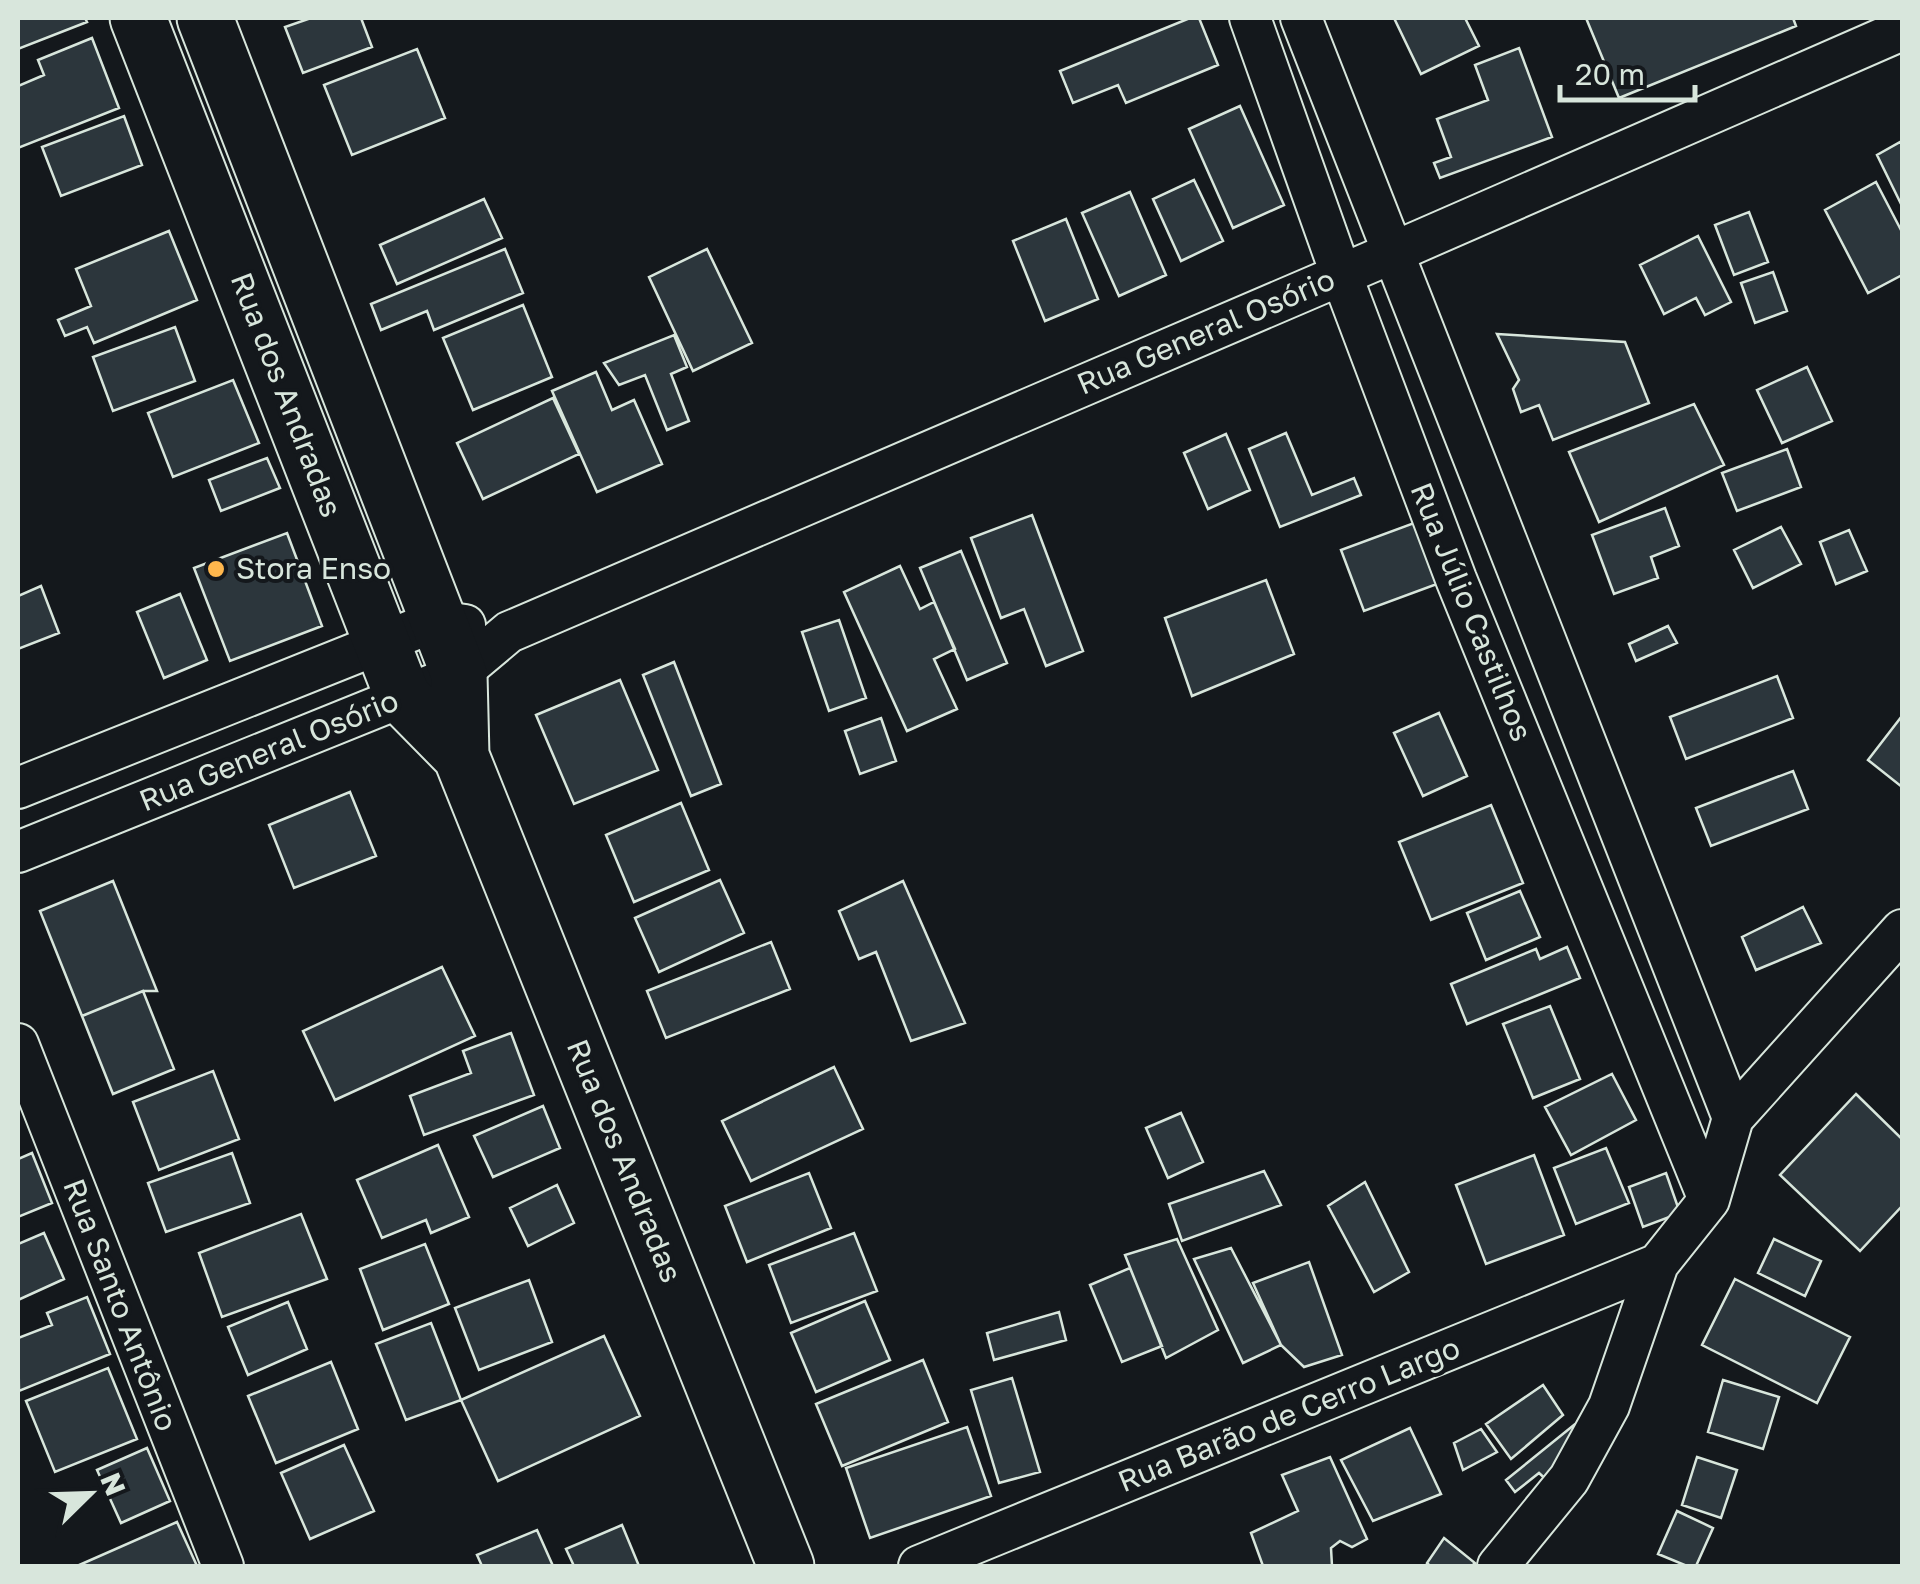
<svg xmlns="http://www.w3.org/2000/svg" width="1920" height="1584" viewBox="0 0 1920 1584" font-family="'Golos Text',sans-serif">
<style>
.building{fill:#2c363c;stroke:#d8e6dc;stroke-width:2.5}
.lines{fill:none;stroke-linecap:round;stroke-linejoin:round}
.street-casing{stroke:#d8e6dc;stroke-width:44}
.secondary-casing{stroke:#d8e6dc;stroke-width:59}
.street{stroke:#14181c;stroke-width:40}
.secondary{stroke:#14181c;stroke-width:55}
.poi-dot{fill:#ffb74d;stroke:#14181c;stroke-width:4}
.labels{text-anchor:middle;stroke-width:8;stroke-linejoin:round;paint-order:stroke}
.street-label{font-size:30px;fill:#d8e6dc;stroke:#14181c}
.poi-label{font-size:30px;fill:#d8e6dc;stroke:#14181c;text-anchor:start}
</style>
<rect width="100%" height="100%" fill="#14181c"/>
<path class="building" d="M18 18H85L87 22 18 49Z
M311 18H361L372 47 303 73 285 27Z
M1190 18H1199L1218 65 1126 103 1118 85 1073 103 1060 71Z
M1394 18H1465L1479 46 1421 74Z
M1586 18H1793L1796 26 1619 98Z
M92 38 119 108 18 148V86L44 75 38 60Z
M1519 48 1552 137 1440 178 1434 163 1451 157 1437 119 1488 100 1475 65Z
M417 49 445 118 352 155 324 85Z
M1240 106 1284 205 1233 228 1189 129Z
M124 116 142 165 61 196 42 147Z
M1902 141V206L1877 155Z
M1194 180 1223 241 1181 261 1153 199Z
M1876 182 1902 232V275L1868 293 1825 210Z
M1130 192 1166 275 1119 296 1082 213Z
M484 199 502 238 397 284 380 245Z
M1749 212 1768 262 1734 275 1715 225Z
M1066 219 1098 299 1045 321 1013 241Z
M169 231 197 300 94 343 87 327 65 336 58 320 91 306 76 269Z
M1698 236 1731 302 1705 315 1696 298 1664 314 1640 265Z
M505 249 523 293 434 330 427 311 381 330 371 304Z
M707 249 752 343 693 371 649 277Z
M1773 272 1787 311 1755 323 1741 283Z
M523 305 552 377 473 410 443 338Z
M175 327 195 381 113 411 93 357Z
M1497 334 1625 342 1649 403 1553 440 1539 405 1521 412 1513 389 1519 380Z
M674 335 687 367 671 374 689 421 667 430 645 375 619 385 604 363Z
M1807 367 1832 421 1782 443 1757 390Z
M596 372 612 410 634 400 662 464 597 492 552 391Z
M233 380 259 443 173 477 148 413Z
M553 398 579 454 483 499 457 443Z
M1694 404 1724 465 1599 522 1569 452Z
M1286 433 1312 495 1354 478 1361 495 1280 527 1249 449Z
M1226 434 1250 490 1208 509 1184 453Z
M1787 449 1801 487 1737 511 1722 473Z
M267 458 280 488 221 511 209 480Z
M1665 508 1679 546 1651 557 1658 578 1614 594 1592 535Z
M1032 515 1083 651 1046 666 1024 609 1001 618 971 538Z
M1414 523 1437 584 1364 611 1341 550Z
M1781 527 1801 564 1753 588 1734 550Z
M1849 530 1867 571 1836 584 1820 542Z
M287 533 322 626 230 661 194 568Z
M961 551 1007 663 967 680 920 568Z
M900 566 920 609 934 602 955 649 934 659 957 709 907 731 844 592Z
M1266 580 1294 654 1192 696 1165 618Z
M41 586 59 633 18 649V596Z
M180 594 207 660 164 678 137 612Z
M839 620 866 698 829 711 802 632Z
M1668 626 1677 643 1636 661 1629 644Z
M674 662 721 784 691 796 643 675Z
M1777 676 1793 718 1686 759 1670 717Z
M620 680 658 770 574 804 536 715Z
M1439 713 1467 776 1423 796 1394 733Z
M1902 716V787L1868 760Z
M881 718 896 761 860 774 845 731Z
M1793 771 1808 809 1711 846 1696 808Z
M350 792 376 856 294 888 269 825Z
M681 803 709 870 634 902 606 835Z
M1491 805 1523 883 1431 920 1399 842Z
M720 880 744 933 659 972 635 918Z
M113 881 157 991H143L82 1016 40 911Z
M903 881 965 1023 911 1041 876 952 859 959 839 911Z
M1520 891 1540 937 1486 960 1467 913Z
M1803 907 1821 943 1756 970 1742 937Z
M771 942 790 989 666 1038 647 991Z
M1567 947 1580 978 1467 1024 1451 984 1536 949 1540 959Z
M442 967 475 1036 335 1100 303 1031Z
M143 991 174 1069 113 1094 82 1016Z
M1550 1006 1580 1079 1533 1098 1503 1024Z
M511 1033 534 1095 424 1135 410 1096 471 1073 463 1051Z
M834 1067 863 1129 751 1181 722 1121Z
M213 1071 239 1139 159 1170 133 1102Z
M1612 1074 1636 1120 1571 1155 1545 1107Z
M1856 1094 1902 1139V1206L1860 1251 1780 1175Z
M543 1106 560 1148 493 1177 474 1136Z
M1181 1113 1203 1162 1168 1178 1146 1128Z
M438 1145 469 1217 431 1233 426 1220 382 1238 357 1180Z
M1606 1148 1629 1203 1576 1224 1554 1168Z
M32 1153 52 1203 18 1217V1159Z
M232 1153 250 1203 166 1232 148 1183Z
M1534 1155 1564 1235 1486 1264 1456 1185Z
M1264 1171 1281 1205 1182 1241 1169 1204Z
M809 1173 831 1228 747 1262 725 1206Z
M1666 1173 1680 1213 1643 1227 1629 1187Z
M1365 1182 1409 1272 1374 1292 1328 1206Z
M557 1185 574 1223 528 1246 510 1208Z
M301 1214 327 1279 222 1317 199 1253Z
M44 1233 64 1279 18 1300V1244Z
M854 1233 877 1291 791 1323 769 1265Z
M1177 1239 1218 1330 1166 1358 1125 1255Z
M1774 1239 1821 1261 1805 1296 1758 1273Z
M425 1244 449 1304 383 1330 360 1269Z
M1231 1248 1281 1345 1243 1363 1194 1259Z
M1309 1262 1342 1355 1304 1367 1281 1345 1253 1283Z
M1130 1268 1162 1346 1122 1362 1090 1285Z
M1735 1279 1850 1337 1817 1403 1702 1345Z
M529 1280 552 1342 479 1370 455 1308Z
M87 1297 110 1354 19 1391 18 1338 52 1325 47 1313Z
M865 1301 890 1360 816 1392 791 1333Z
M288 1302 307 1349 248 1375 228 1327Z
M1059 1312 1066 1340 994 1360 987 1333Z
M431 1323 461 1400 406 1420 376 1344Z
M604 1336 640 1416 498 1481 461 1400Z
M923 1360 948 1422 842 1466 816 1404Z
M331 1362 358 1429 276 1463 248 1396Z
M108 1368 137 1439 55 1472 26 1401Z
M1012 1378 1040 1472 999 1483 971 1390Z
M1723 1380 1779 1397 1763 1449 1708 1432Z
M1543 1385 1563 1415 1511 1459 1486 1424Z
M1574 1425 1577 1436 1550 1483 1539 1473 1515 1492 1506 1480Z
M967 1427 991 1496 870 1538 846 1468Z
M1410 1428 1441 1494 1373 1521 1341 1460Z
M1481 1429 1497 1452 1463 1470 1454 1443Z
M344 1445 374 1511 310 1539 281 1473Z
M147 1448 170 1501 121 1523 97 1470Z
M1330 1457 1367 1539 1352 1547 1340 1541 1331 1548 1332 1566H1263L1251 1533 1298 1511 1282 1475Z
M1697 1457 1737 1470 1721 1518 1682 1505Z
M1677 1511 1713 1528 1696 1566H1687L1658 1554Z
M177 1522 197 1566H77Z
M622 1525 639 1566H574L566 1549Z
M537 1530 553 1566H482L477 1555Z
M1444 1538 1475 1563 1472 1566H1430L1427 1563Z"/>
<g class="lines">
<g class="street-casing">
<path id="street" d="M1250 18 1341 274 1456 579 1709 1200
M1301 18 1733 1118
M18 788 436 621 465 625
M18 852 459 674 509 632 1392 253 1902 30
M18 1044 223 1566
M919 1566 1658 1264
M1498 1566 1569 1479 1609 1406 1658 1264 1709 1200 1733 1118 1902 930"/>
</g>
<g class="secondary-casing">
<path id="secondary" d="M138 18 403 697 461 756
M205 18 459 674 461 756 786 1566"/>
</g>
<use href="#street" class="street"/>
<use href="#secondary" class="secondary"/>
</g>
<circle class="poi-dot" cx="216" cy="569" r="10"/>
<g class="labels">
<g class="street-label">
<text transform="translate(1206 332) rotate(-23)" y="10">Rua General Osório</text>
<text transform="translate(286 395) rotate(69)" y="10">Rua dos Andradas</text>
<text transform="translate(1471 612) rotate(68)" y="10">Rua Júlio Castilhos</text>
<text transform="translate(269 751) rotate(-22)" y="10">Rua General Osório</text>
<text transform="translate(624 1161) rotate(68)" y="10">Rua dos Andradas</text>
<text transform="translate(120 1305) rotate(69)" y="10">Rua Santo Antônio</text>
<text transform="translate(1289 1415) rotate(-22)" y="10">Rua Barão de Cerro Largo</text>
</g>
<g class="poi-label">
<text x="236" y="579">Stora Enso</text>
</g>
</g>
<rect width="1920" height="1584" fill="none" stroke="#d8e6dc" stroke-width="40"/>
<g transform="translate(90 1494) rotate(67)" stroke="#14181c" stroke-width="8" paint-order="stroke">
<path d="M0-8L18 38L0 25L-18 38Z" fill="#d8e6dc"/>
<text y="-15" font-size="28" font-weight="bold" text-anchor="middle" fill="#d8e6dc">N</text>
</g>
<path d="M1560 85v15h135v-15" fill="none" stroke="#d8e6dc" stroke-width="5"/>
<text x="1575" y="85" font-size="30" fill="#d8e6dc" stroke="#14181c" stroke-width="8" paint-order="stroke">20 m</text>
</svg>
